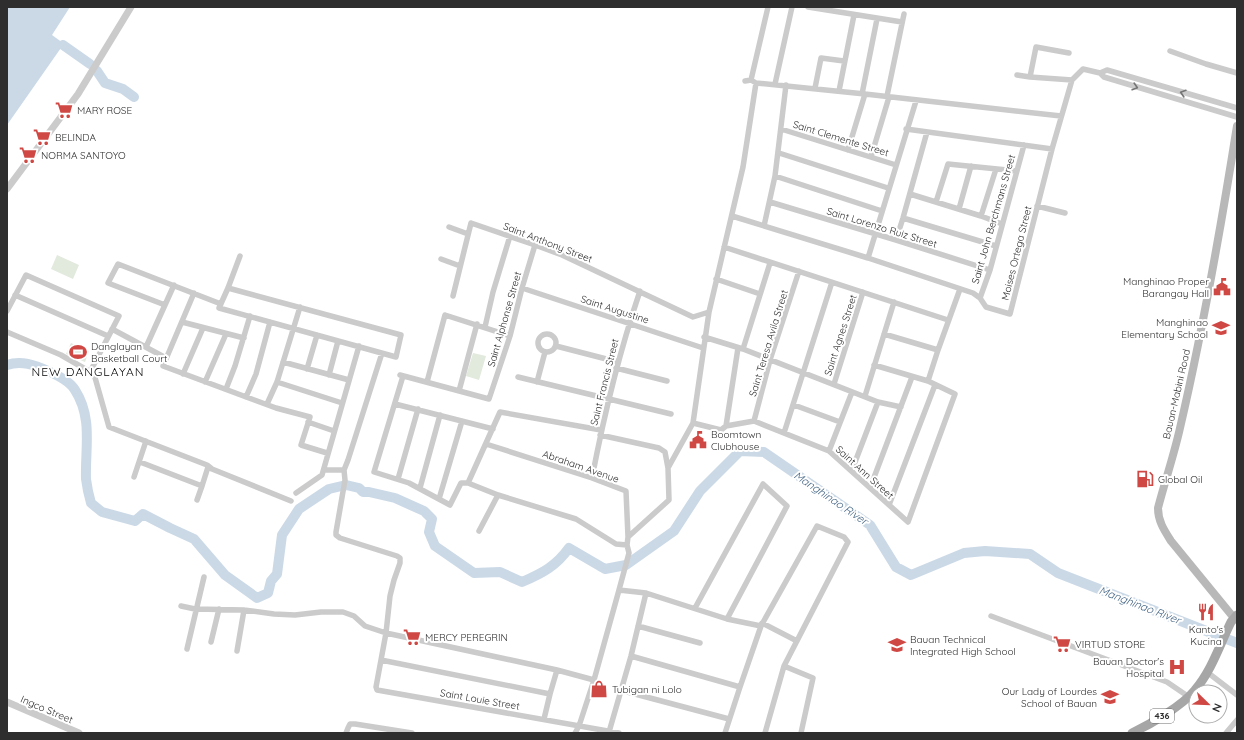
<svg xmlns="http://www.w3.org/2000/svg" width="1244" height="740" viewBox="0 0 1244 740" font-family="Quicksand,sans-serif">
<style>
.green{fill:#e2e9dd}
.water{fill:#cbd9e7}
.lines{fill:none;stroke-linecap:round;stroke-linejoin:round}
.river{stroke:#cbd9e7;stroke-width:10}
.minor{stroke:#cbcbcb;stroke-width:5.5}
.tertiary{stroke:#cbcbcb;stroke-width:7}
.secondary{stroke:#b8b8b8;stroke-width:8}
.primary{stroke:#a6a6a6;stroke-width:9}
.oneway{stroke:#757575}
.labels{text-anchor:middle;stroke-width:4;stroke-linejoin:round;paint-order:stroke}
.shield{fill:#fff;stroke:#6d6d6d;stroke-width:1}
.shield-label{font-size:9px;font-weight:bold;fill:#2e2e2e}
.poi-label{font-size:10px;fill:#2e2e2e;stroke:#fff;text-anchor:start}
.street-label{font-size:10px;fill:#2e2e2e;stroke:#fff}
.water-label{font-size:11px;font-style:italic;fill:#456686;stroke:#fff}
.quarter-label{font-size:12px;letter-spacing:1px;fill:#000;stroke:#fff}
</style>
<rect width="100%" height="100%" fill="#fff"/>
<path class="green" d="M57 255 79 265 73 279 51 269Z
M71 343 89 351 85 362 66 354Z
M473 353 486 356 479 380 466 376Z"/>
<path class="water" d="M7 7H70L52 35 63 43V45L7 125Z"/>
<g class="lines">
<path class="river" d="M63 45 90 64
M97 71 105 83 123 89 134 97
M7 365C21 360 35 365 48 371 57 375 70 381 75 390 93 418 85 448 86 479 87 487 89 496 91 503L102 512 135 521 143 514 170 528 194 539 225 575 257 598 268 593 271 581 277 574 282 535 299 509 329 489 346 485 359 488 363 492H369L395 498 424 511 432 519 429 532 435 546 474 573 500 572 522 582C543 573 556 566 569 548L605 569 626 565 674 531 700 491 740 451 764 452 870 525 896 567 911 575 964 553 985 551 1030 554 1058 573 1237 643"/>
<path class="minor" d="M808 7 902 22
M1170 51 1206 64 1237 73
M1100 73 1104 77 1237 117
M1017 75 1030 77 1072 80
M1030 77 1036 47 1069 53
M751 80 768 7
M745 81 751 80 756 83 865 94 1061 116
M775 84 792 7
M815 88 821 58 844 61
M839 91 854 15
M862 94 877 19
M887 96 904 14
M781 129 896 165
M906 129 1052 149
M848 150 865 94
M779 153 888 188
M871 157 889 97
M775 176 882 211
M910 194 981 216 1002 224
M770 202 896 240 990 270
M936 202 948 164 1017 171
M1037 206 1065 213
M959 209 971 166
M732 216 868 258 973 293 980 298 986 307 1010 314 1052 149 1072 80 1083 69 1100 73 1107 70 1237 108
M981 216 996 169
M903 218 996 246
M764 226 775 176 786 85
M449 227 468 234
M896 240 903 218 927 132
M724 247 948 320
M868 258 916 101
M441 259 460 266
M716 279 760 294
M228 288 401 335 396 357 219 308 228 288 240 256
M522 288 703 348
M194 293 163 366 276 408 310 417 301 445 327 453
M15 295 108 336
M453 296 471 223 535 245 562 255 693 317 709 312
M980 298 990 270 1024 145
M165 305 108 283 118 264 221 304
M7 311 26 275 119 316 90 372
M182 322 244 338
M485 327 493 292 510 236
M112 329 166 358
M7 332 61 355 94 374 109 427 207 465 212 469 291 501
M538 343a9 9 0 1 1 18 0a9 9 0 1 1-18 0Z
M884 334 938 350
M704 337 743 349 878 402 901 407
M556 346 618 362
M146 347 174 285
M743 349 770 263
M382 353 348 460 344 470 345 480 336 532V535L340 538 397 556 400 558V563L394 580 390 596 386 633 376 687 377 690 619 733
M283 362 349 380
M616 368 667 381
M307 369 317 335
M183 374 203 328
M329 375 338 341
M400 375 489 399 510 336 522 288 535 245
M403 376 374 472 409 483 450 505 461 483H468L498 495 576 519 616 544 627 545
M518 377 671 414
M928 381 938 350 960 289
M205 382 226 334
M277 382 342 403
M427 382 445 315 510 336
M537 382 545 352
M834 384 863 292
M226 389 235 366 250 316
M459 391 477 324
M865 396 894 302
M246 397 256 374 270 322
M267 404 277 382 300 307
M395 404 493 429
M794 405 840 422
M754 421 770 360 799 271
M308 422 334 431
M693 423 721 430 726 426 754 421 829 451 908 522 955 394 928 381 874 365
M726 426 738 348
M784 433 832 282
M600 435 659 448 665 452 668 468
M486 444 592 478 626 491 628 537
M829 451 852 392
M140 462 202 486 197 500
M324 470H344
M852 470 878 402
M134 477 146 441
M592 478C604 415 619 353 640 291
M398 479 418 409
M468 483 500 412 601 430
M202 486 208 467
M420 488 440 415
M870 488 912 377
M296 493 322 475 359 346
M439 499 462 421
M889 505 935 385
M479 531 498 495
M619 590 646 593 727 619 761 626
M181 606 195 609 244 610 274 614 295 615 321 612H343L354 616 365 626 386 633 557 670 594 680
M695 608 763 484 787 506 727 619
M991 616 1167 682 1189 697
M762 623 797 641
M638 626 700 643
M211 642 219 609
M187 649 204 577
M237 651 244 610
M631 656 740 687
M381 660 550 694
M784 666 813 678 801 733
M1207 672 1237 695
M620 690 729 719
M544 719 550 694 557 670
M609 732 631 656 646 593
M346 733 348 728 350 724H355L412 733
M575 733 579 726 594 680 619 590 629 553 627 545 628 537 669 500 668 468 693 423 709 312 743 167 756 83
M725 733 740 687 761 626 817 526 844 537 848 542 784 666 765 733
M1226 733 1237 720"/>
<path class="tertiary" d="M7 189 78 94 131 7
M7 702 79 733"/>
<path class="secondary" d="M1234 618 1171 541C1164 530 1158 521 1158 508 1165 481 1174 455 1180 428 1203 329 1221 227 1237 126"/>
<path class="primary" d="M1132 733C1151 724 1182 706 1195 690 1212 670 1220 644 1231 622L1237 615"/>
</g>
<defs><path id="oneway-chevron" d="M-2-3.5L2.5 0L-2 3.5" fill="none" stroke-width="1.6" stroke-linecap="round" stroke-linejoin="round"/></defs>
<g class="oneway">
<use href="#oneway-chevron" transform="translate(1135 87) rotate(17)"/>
<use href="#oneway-chevron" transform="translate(1183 93) rotate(-163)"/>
</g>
<defs>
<g id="supermarket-bare" transform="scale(1.38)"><path d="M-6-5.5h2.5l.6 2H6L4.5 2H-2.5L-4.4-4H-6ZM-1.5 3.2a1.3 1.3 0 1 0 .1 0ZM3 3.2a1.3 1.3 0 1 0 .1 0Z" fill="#d04844" stroke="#fff" stroke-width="2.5" paint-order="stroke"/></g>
<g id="civic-bare" transform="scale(1.38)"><path d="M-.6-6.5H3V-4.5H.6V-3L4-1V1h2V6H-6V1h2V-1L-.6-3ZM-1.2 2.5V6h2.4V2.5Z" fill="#d04844" stroke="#fff" stroke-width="2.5" paint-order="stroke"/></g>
<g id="school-bare" transform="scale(1.38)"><path d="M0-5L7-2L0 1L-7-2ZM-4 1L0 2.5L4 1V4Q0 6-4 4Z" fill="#d04844" stroke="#fff" stroke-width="2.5" paint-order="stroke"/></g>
<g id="stadium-bare" transform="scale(1.38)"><path d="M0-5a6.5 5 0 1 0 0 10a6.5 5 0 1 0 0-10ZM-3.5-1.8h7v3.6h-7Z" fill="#d04844" stroke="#fff" stroke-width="2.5" paint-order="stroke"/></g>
<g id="fuel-bare" transform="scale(1.38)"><path d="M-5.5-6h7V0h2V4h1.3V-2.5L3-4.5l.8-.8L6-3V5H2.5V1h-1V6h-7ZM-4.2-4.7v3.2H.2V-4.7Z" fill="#d04844" stroke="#fff" stroke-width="2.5" paint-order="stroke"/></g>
<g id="restaurant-bare" transform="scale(1.38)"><path d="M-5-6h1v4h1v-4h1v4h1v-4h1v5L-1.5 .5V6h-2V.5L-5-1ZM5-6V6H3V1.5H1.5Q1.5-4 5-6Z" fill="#d04844" stroke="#fff" stroke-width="2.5" paint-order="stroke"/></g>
<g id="hospital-bare" transform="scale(1.38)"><path d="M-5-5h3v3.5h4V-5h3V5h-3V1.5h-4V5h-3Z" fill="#d04844" stroke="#fff" stroke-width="2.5" paint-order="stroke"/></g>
<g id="shop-bare" transform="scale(1.38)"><path d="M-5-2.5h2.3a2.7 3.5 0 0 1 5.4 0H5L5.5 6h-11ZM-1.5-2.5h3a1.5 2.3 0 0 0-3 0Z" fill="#d04844" stroke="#fff" stroke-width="2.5" paint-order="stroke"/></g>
</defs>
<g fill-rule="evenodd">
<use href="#supermarket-bare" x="64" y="110"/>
<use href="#supermarket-bare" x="42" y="137"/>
<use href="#supermarket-bare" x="28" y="155"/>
<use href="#civic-bare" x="1222" y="287"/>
<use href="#school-bare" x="1221" y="328"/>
<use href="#stadium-bare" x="78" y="352"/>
<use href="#civic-bare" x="698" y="440"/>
<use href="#fuel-bare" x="1145" y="479"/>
<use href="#restaurant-bare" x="1206" y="612"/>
<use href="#supermarket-bare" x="412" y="637"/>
<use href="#supermarket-bare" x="1062" y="644"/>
<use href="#school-bare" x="897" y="645"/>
<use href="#hospital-bare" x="1177" y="667"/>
<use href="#shop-bare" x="599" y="689"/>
<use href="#school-bare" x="1110" y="697"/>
</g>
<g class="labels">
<rect class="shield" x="1150" y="709" width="24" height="14" rx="3"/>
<g class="shield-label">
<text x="1162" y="719">436</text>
</g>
<g class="poi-label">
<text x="77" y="114">MARY ROSE</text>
<text x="55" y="141">BELINDA</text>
<text x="41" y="159">NORMA SANTOYO</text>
<text x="1209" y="285" text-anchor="end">Manghinao Proper<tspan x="1209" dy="12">Barangay Hall</tspan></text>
<text x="1208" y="326" text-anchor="end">Manghinao<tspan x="1208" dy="12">Elementary School</tspan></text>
<text x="91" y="350">Danglayan<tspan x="91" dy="12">Basketball Court</tspan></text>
<text x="711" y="438">Boomtown<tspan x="711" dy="12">Clubhouse</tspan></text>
<text x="1158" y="483">Global Oil</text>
<text x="1206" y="633" text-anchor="middle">Kanto's<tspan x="1206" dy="12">Kucina</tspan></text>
<text x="425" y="641">MERCY PEREGRIN</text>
<text x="910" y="643">Bauan Technical<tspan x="910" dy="12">Integrated High School</tspan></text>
<text x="1075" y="648">VIRTUD STORE</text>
<text x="1164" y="665" text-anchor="end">Bauan Doctor's<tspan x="1164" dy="12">Hospital</tspan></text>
<text x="612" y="693">Tubigan ni Lolo</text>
<text x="1097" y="695" text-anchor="end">Our Lady of Lourdes<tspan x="1097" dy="12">School of Bauan</tspan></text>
</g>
<g class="street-label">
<text transform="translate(841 138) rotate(17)" y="4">Saint Clemente Street</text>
<text transform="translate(993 219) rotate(-74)" y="4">Saint John Berchmans Street</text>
<text transform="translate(882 227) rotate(17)" y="4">Saint Lorenzo Ruiz Street</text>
<text transform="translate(548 242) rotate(21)" y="4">Saint Anthony Street</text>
<text transform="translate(1016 253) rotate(-76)" y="4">Moises Ortega Street</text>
<text transform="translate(615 309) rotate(18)" y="4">Saint Augustine</text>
<text transform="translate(504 319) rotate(-74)" y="4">Saint Alphonse Street</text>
<text transform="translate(840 335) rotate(-72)" y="4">Saint Agnes Street</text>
<text transform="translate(768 343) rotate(-73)" y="4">Saint Teresa Avila Street</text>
<text transform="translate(604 382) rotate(-76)" y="4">Saint Francis Street</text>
<text transform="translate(1176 394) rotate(-77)" y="4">Bauan-Mabini Road</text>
<text transform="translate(581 466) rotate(19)" y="4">Abraham Avenue</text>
<text transform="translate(865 472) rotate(42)" y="4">Saint Ann Street</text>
<text transform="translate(480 699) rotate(10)" y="4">Saint Louie Street</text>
<text transform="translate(47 709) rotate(23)" y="4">Ingco Street</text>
</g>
<g class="water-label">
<text transform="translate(831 498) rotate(34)" y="4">Manghinao River</text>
<text transform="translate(1140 605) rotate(21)" y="4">Manghinao River</text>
</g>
<g class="quarter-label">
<text x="88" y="376">NEW DANGLAYAN</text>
</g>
</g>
<rect width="1244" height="740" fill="none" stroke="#2e2e2e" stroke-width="16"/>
<g transform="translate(1208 704) rotate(113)"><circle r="19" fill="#ffffff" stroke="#ababab"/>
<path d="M0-3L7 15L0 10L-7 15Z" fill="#d04844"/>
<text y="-6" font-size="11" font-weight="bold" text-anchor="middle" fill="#2e2e2e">N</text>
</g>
</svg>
